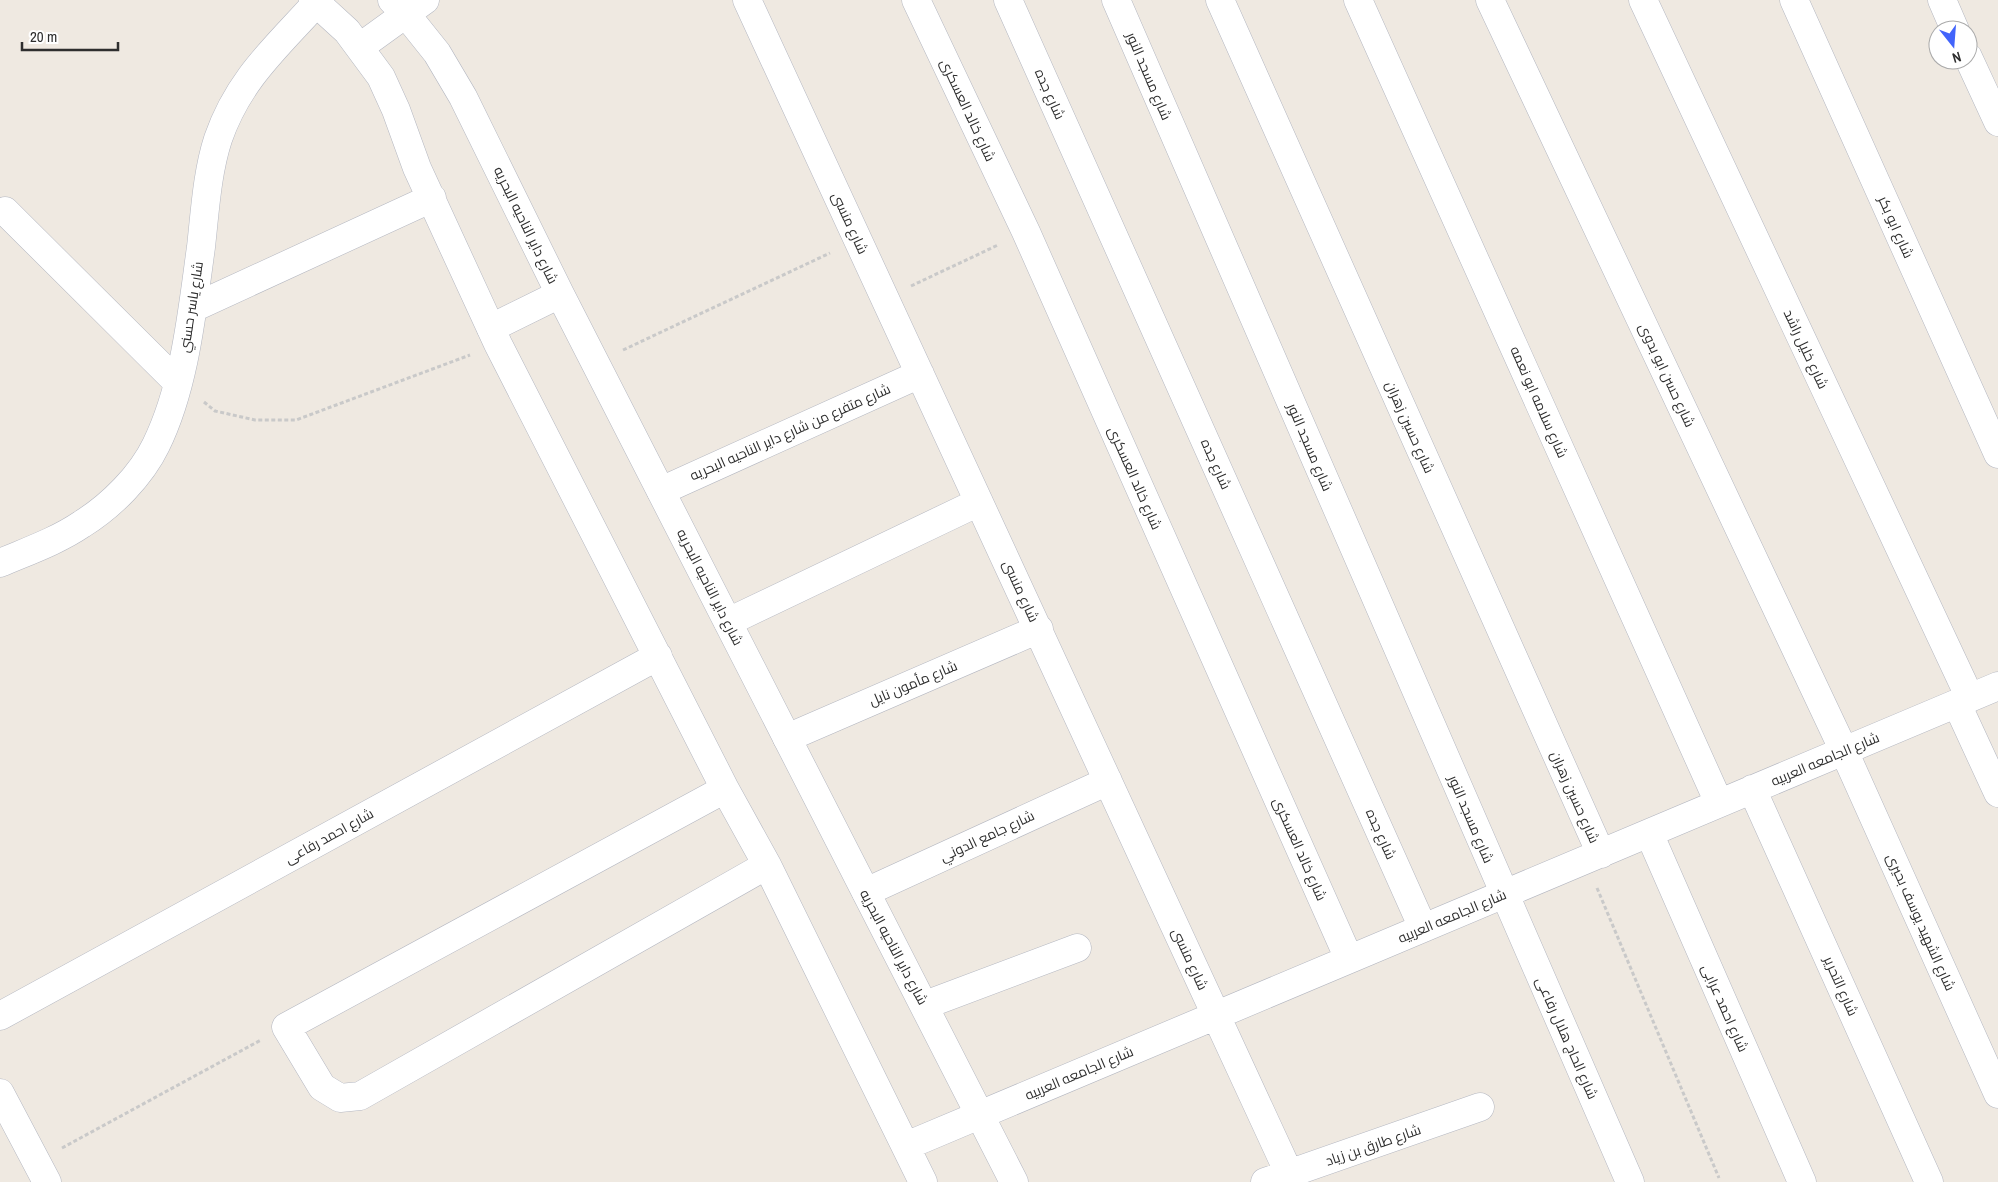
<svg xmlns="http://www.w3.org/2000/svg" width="1998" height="1182" viewBox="0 0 1998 1182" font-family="'Archivo Narrow',Cairo,sans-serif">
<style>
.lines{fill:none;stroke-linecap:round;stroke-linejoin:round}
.street-casing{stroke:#b4b7c1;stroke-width:29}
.secondary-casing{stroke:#b4b7c1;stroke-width:29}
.path{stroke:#c9c9c9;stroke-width:3;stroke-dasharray:4 2.5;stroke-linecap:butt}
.street{stroke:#fff;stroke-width:28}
.secondary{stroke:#fff;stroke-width:28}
.labels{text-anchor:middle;stroke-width:4.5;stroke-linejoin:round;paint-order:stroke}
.street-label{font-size:14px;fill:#2e2e2e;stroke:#fff}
</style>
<rect width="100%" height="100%" fill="#efe9e1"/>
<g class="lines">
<g class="street-casing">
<path id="street" d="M313 0 347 31 381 77 396 110 417 168 498 344 725 789 767 865 923 1182
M747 0 1293 1182
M916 0 1026 232 1349 959
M1008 0 1423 928
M1116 0 1630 1182
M1220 0 1601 854
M1358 0 1719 803
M1490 0 1844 751 1998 1094
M1643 0 1970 698
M1794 0 1998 454
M1942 0 1955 30
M1968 57 1998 122
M5 211 178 383
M193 308 432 198
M661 491 920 374
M0 563C28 551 57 541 82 524 111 506 141 476 156 445 185 386 192 312 201 247 205 211 207 173 218 139 239 78 278 46 319 0
M728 622 979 502
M1957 704 1998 793
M787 738 1039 629
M725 789 286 1027 322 1087 340 1098 360 1096 767 865
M1752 789 1929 1182
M1649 833 1802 1182
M866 892 1108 781
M925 1005 1077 948
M0 1016 658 656
M0 1093 47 1182
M906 1146 1998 686
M1265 1182 1480 1107"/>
</g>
<g class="secondary-casing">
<path id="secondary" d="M392 0 405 13 437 53 463 97 560 294 1014 1182
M360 47 425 0
M491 328 560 294"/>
</g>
<path class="path" d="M911 286 998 245
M623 350 830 253
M204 402 215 411 255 420H296L470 355
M1597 888 1719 1178
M62 1148 261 1040"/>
<use href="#street" class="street"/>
<use href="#secondary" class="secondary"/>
</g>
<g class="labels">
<g class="street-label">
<text transform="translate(1149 76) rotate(67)" y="5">شارع مسجد النور</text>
<text transform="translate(1050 94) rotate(66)" y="5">شارع جده</text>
<text transform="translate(968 110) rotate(65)" y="5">شارع خالد العسكرى</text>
<text transform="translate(850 223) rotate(65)" y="5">شارع منسى</text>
<text transform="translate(526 225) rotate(64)" y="5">شارع داير الناحيه البحريه</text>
<text transform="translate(1896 227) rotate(66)" y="5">شارع ابو بكر</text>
<text transform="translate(191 307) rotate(-81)" y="5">شارع ياسر حسني</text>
<text transform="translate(1806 349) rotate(65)" y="5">شارع خليل راشد</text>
<text transform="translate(1667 375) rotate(65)" y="5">شارع حسن ابو بدوى</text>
<text transform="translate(1539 402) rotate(66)" y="5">شارع سلامه ابو نعمه</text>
<text transform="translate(1410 427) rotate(66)" y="5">شارع حسين زهران</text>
<text transform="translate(790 432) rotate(-24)" y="5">شارع متفرع من شارع داير الناحيه البحريه</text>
<text transform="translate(1310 447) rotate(67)" y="5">شارع مسجد النور</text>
<text transform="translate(1216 464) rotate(66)" y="5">شارع جده</text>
<text transform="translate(1135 478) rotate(66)" y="5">شارع خالد العسكرى</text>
<text transform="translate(710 587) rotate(63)" y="5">شارع داير الناحيه البحريه</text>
<text transform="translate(1021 591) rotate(65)" y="5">شارع منسى</text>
<text transform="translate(913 683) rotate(-23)" y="5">شارع مأمون نايل</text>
<text transform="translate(1825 759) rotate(-23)" y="5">شارع الجامعه العربيه</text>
<text transform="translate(1575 797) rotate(66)" y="5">شارع حسين زهران</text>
<text transform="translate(1471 819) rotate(67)" y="5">شارع مسجد النور</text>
<text transform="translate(1381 834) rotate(66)" y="5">شارع جده</text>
<text transform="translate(329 836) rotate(-29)" y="5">شارع احمد رفاعى</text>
<text transform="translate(987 836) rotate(-25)" y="5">شارع جامع الدوني</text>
<text transform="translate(1300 849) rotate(66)" y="5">شارع خالد العسكرى</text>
<text transform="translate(1452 916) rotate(-23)" y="5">شارع الجامعه العربيه</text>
<text transform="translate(1921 922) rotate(66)" y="5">شارع الشهيد يوسف بحيرى</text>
<text transform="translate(894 947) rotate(62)" y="5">شارع داير الناحيه البحريه</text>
<text transform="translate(1190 959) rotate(65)" y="5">شارع منسى</text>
<text transform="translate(1841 986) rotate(66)" y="5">شارع التحرير</text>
<text transform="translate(1725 1008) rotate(66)" y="5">شارع احمد عرابى</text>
<text transform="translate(1567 1038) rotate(66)" y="5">شارع الحاج هلال رفاعى</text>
<text transform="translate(1079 1073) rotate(-23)" y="5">شارع الجامعه العربيه</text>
<text transform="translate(1373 1145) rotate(-19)" y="5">شارع طارق بن زياد</text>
</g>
</g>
<g transform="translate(1953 45) rotate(163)"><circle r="24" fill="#ffffff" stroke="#ababab"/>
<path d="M0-4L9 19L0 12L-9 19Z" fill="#4264fb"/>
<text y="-8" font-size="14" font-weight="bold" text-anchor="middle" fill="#2e2e2e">N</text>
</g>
<path d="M22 42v8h96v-8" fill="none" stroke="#2e2e2e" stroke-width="2.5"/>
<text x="30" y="42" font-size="15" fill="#2e2e2e" stroke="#ffffff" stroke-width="4" paint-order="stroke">20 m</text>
</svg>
